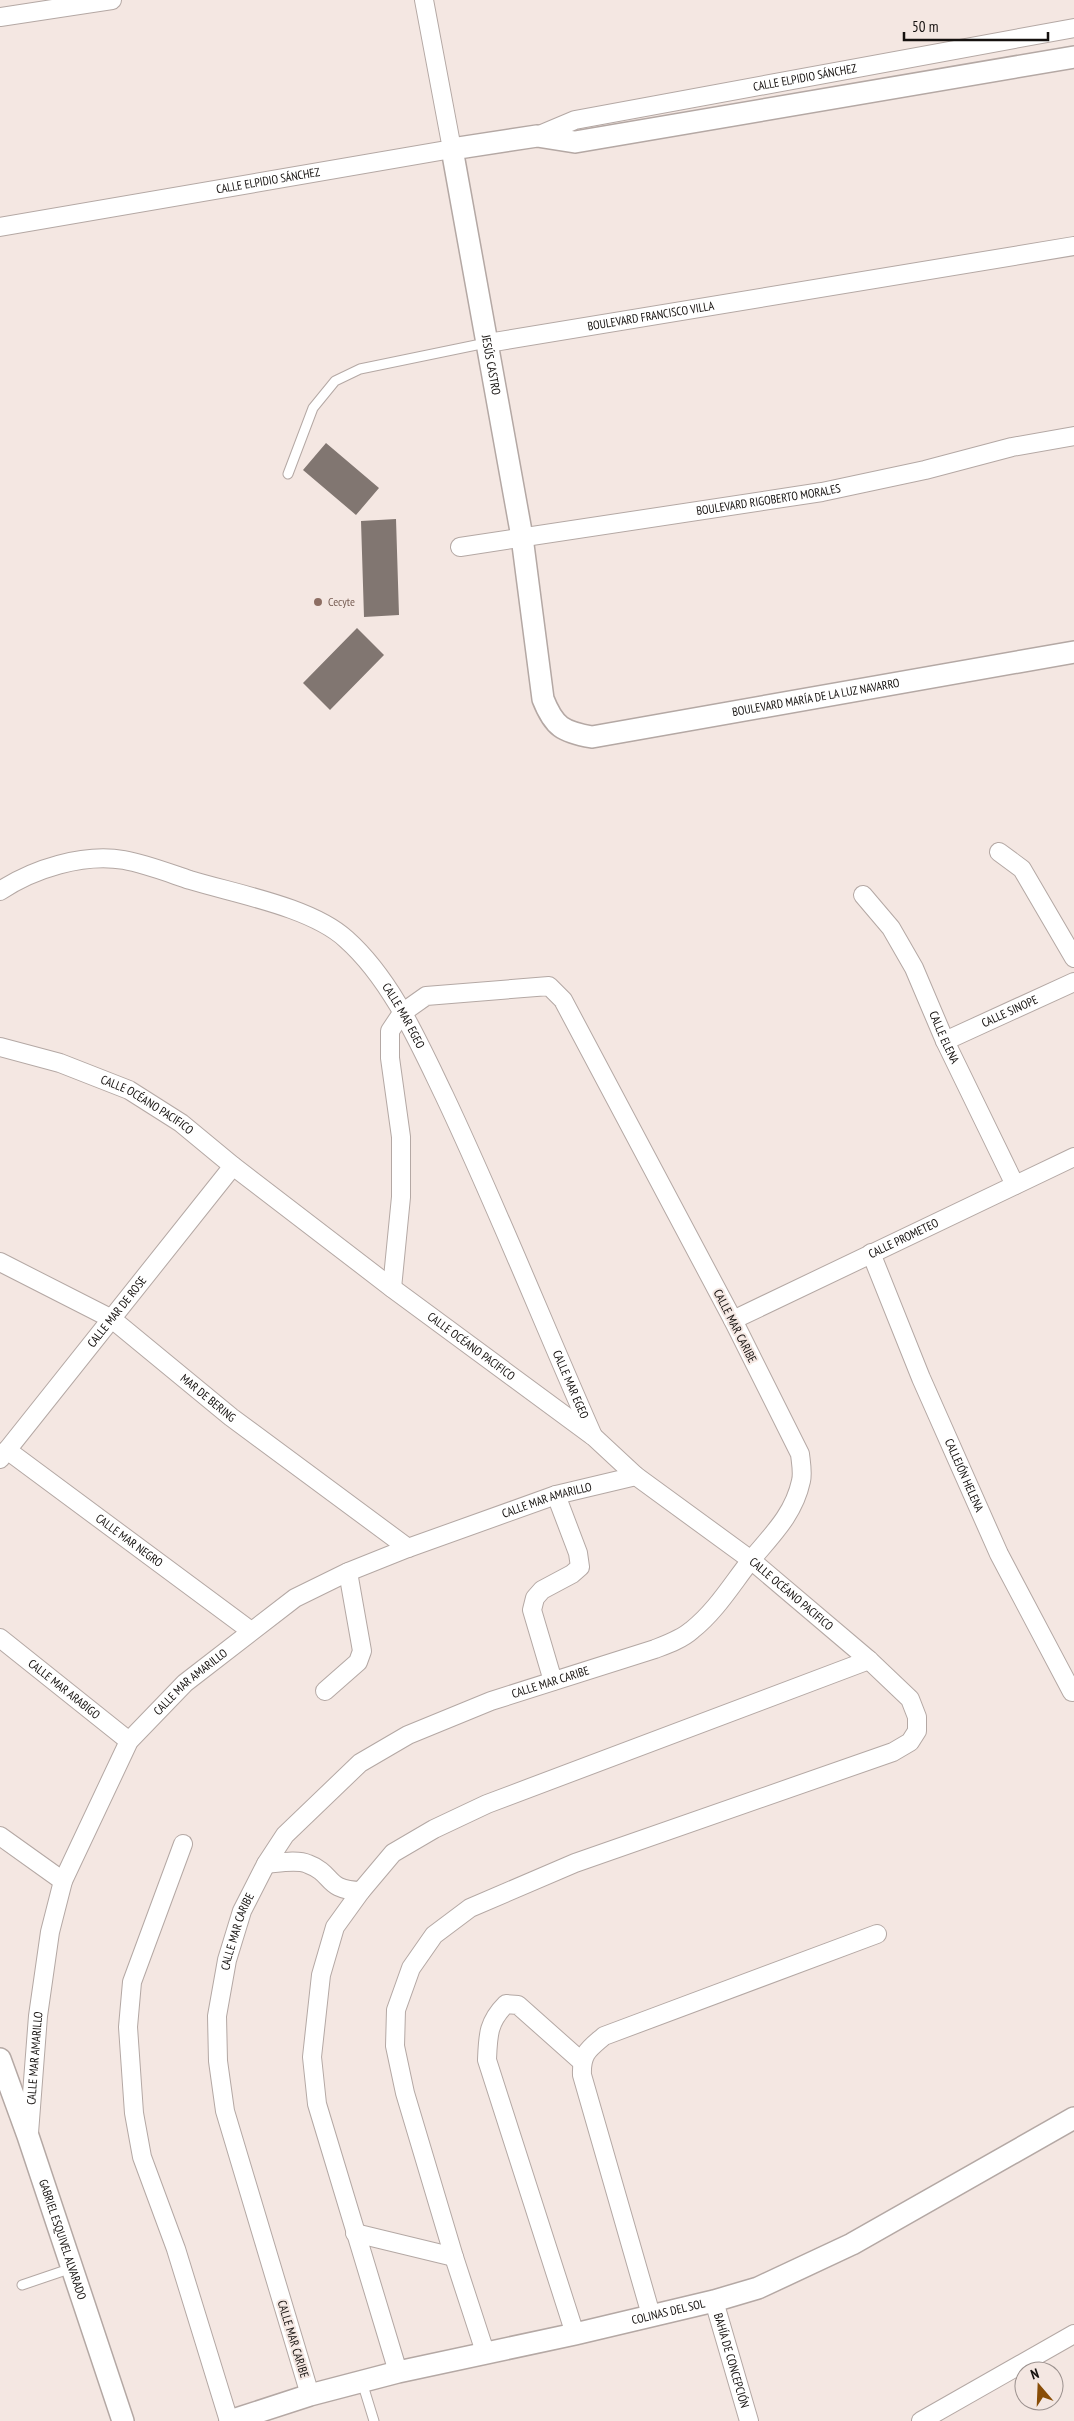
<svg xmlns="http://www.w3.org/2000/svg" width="1074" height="2421" viewBox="0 0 1074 2421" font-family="'PT Sans Narrow',sans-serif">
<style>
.building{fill:#817671}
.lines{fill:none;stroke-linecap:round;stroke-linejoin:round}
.service-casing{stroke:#b4a8a4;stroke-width:11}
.minor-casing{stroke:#b4a8a4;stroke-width:20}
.tertiary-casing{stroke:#b4a8a4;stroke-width:24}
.service{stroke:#fff;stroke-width:9}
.minor{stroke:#fff;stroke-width:18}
.tertiary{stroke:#fff;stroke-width:21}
.education-dot{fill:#8d6e63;stroke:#f4e7e2;stroke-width:2}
.labels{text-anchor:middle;stroke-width:4;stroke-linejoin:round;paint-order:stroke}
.street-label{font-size:12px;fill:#15110f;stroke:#f4e7e2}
.education-label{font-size:12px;fill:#785e54;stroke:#f4e7e2;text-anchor:start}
</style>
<rect width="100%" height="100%" fill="#f4e7e2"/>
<path class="building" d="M326 443 379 488 356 515 303 470Z
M396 519 399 615 364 617 361 521Z
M357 628 384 655 330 710 303 683Z"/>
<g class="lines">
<g class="service-casing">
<path id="service" d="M288 474 313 408 335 381 360 369 486 343
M22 2285 72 2268
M362 2382 374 2421"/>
</g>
<g class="minor-casing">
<g id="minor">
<path d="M0 17 112 0"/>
<path id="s1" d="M537 136 575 120 1074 28"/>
<path id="s2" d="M0 227 452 149 424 0"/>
<path id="s3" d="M488 343 1074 246"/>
<path id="s4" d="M460 547 822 492 925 470 1012 447 1074 436"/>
<path d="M999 852 1022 869 1074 958"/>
<path id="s5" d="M0 891C33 869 83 853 124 860 146 864 169 873 190 880 236 894 311 907 346 939 391 979 418 1041 444 1095 497 1207 543 1323 593 1436"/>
<path id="s6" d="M863 895 891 928 914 968 945 1041 1015 1185"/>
<path id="s7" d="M945 1041 1074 982"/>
<path id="s8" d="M0 1047 60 1063 129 1090 181 1123 233 1166 392 1288 594 1437 636 1476 751 1560 869 1660 910 1699 917 1717V1731L910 1742 893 1752 575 1863 470 1908 434 1935 411 1968 396 2010 395 2046 405 2093 454 2257 485 2352"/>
<path id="s9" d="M871 1253 921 1378 999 1554 1072 1692"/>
<path id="s10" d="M0 1262 112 1319 231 1417 408 1548"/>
<path id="s11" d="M733 1320 1074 1157"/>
<path id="s12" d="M7 1450 251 1631"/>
<path id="s13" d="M0 1459 233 1166"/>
<path id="s14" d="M0 1638 129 1741"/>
<path d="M553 1681 532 1610 535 1598 542 1590 572 1574 580 1567 578 1553 556 1495"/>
<path d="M325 1691 358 1662 362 1651 348 1572"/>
<path d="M0 1836 63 1881"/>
<path d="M183 1844 132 1982 128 2027 134 2113 142 2157 176 2249 229 2421"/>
<path d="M266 1864C278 1863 297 1859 308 1864 335 1874 324 1890 361 1891"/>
<path id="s15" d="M29 2133 38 2016 50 1932 63 1881 129 1741 185 1683 295 1598 348 1572 408 1548 556 1495 636 1476"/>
<path d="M355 2233 454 2257"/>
<path id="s16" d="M714 2301 749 2421"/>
<path d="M651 2315 582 2075C581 2053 589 2049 604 2036L877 1934"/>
<path d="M575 2334 487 2060C488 2035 488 2022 506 2004L518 2005 581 2061"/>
<path d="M398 2372 317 2104 312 2057 321 1975 335 1927 361 1891 393 1853 434 1829 487 1804 869 1660"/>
<path id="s17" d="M310 2395 225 2111 218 2061 217 2016 227 1960 242 1911 266 1864 285 1835 360 1763 408 1735 491 1701 655 1649C668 1644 682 1639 692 1630 716 1611 732 1584 751 1560 772 1535 794 1514 801 1481 803 1473 801 1463 800 1454L733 1320 563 1000 549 986 426 996 402 1013 390 1031V1058L401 1137V1197L392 1288"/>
<path d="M921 2421 1074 2334"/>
</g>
</g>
<g class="tertiary-casing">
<g id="tertiary">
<path id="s18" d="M1074 57 575 142 537 136 452 149 522 537 543 699C554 727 563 732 592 737L1074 652"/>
<path id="s19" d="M0 2059 28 2136 123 2421"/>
<path id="s20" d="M230 2421 310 2395 398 2372 575 2334 714 2301 758 2288 852 2244 1074 2118"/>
</g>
</g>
<use href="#service" class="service"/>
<use href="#minor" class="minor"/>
<use href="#tertiary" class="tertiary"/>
</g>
<circle class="education-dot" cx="318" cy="602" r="5"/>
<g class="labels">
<g class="street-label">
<text dy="4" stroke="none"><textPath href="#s1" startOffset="275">CALLE ELPIDIO SÁNCHEZ</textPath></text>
<text dy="4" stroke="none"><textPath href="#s2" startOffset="272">CALLE ELPIDIO SÁNCHEZ</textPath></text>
<text dy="4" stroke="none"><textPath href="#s3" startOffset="165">BOULEVARD FRANCISCO VILLA</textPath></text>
<text dy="4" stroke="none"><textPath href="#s18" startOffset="850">JESÚS CASTRO</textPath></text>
<text dy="4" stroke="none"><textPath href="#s4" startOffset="312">BOULEVARD RIGOBERTO MORALES</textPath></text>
<text dy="4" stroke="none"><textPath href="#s18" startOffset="1482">BOULEVARD MARÍA DE LA LUZ NAVARRO</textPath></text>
<text dy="4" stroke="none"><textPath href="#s7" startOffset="71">CALLE SINOPE</textPath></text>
<text dy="4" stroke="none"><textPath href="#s5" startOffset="464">CALLE MAR EGEO</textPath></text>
<text dy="4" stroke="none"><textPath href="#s6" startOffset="165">CALLE ELENA</textPath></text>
<text dy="4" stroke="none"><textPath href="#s8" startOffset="159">CALLE OCÉANO PACIFICO</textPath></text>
<text dy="4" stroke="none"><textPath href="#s11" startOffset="189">CALLE PROMETEO</textPath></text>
<text dy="4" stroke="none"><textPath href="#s13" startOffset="188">CALLE MAR DE ROSE</textPath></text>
<text transform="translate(735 1326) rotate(63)" y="4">CALLE MAR CARIBE</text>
<text dy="4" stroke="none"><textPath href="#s8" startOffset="564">CALLE OCÉANO PACIFICO</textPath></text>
<text dy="4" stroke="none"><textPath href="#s5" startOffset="869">CALLE MAR EGEO</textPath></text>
<text dy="4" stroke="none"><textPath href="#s10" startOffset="250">MAR DE BERING</textPath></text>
<text dy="4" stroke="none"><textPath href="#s9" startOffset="241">CALLEJÓN HELENA</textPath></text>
<text dy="4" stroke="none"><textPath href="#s15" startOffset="900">CALLE MAR AMARILLO</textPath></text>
<text dy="4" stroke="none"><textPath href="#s12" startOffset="152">CALLE MAR NEGRO</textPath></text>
<text dy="4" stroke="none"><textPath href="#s8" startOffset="969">CALLE OCÉANO PACIFICO</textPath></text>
<text dy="4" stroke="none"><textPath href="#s17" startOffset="899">CALLE MAR CARIBE</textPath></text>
<text dy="4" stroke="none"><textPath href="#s15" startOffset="495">CALLE MAR AMARILLO</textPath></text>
<text dy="4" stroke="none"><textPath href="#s14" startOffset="82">CALLE MAR ARABIGO</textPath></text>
<text dy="4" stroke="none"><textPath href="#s17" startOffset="479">CALLE MAR CARIBE</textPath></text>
<text dy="4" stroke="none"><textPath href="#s15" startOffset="75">CALLE MAR AMARILLO</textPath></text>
<text dy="4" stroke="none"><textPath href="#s19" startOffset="191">GABRIEL ESQUIVEL ALVARADO</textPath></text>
<text dy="4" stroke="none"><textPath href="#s20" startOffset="452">COLINAS DEL SOL</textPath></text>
<text transform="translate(293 2339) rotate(73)" y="4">CALLE MAR CARIBE</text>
<text dy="4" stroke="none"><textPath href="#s16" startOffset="62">BAHÍA DE CONCEPCIÓN</textPath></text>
</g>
<g class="education-label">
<text x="328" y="606">Cecyte</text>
</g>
</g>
<g transform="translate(1039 2386) rotate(341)"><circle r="24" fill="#f4e7e2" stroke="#9b918e"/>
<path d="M0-4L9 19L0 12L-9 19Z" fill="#884d07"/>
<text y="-8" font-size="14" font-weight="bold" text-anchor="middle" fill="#15110f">N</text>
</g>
<path d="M904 32v8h144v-8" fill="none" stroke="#15110f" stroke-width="2.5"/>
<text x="912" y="32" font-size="15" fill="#15110f" stroke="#f4e7e2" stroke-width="4" paint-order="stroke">50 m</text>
</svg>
